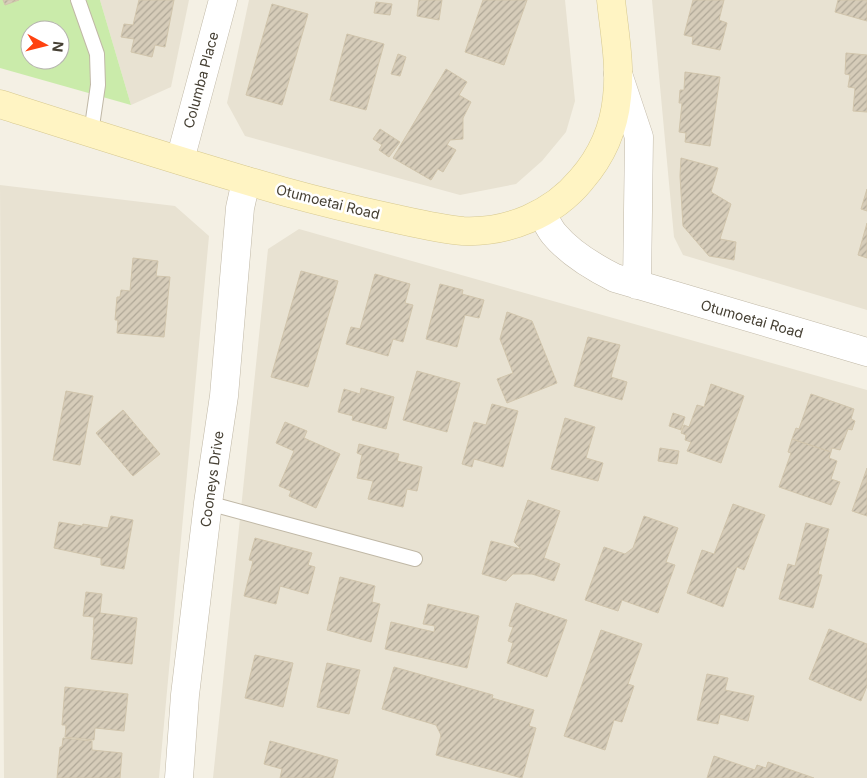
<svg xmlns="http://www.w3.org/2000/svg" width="867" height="778" viewBox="0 0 867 778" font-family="Inter,sans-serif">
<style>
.residential{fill:#e8e2d2}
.park{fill:#caebaa;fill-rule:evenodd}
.building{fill:url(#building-hatch);stroke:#d1c5ac}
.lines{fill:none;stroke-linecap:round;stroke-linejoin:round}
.lane-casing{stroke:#c0b8a6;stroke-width:16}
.street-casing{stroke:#c0b8a6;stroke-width:29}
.secondary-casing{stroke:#d7c990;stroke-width:29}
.lane{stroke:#fff;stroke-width:14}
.street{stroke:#fff;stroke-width:28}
.secondary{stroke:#fff4c3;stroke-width:28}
.labels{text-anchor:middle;stroke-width:5;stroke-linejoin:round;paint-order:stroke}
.street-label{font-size:14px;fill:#464034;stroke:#fff}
</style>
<defs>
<pattern id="building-hatch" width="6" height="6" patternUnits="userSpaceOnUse" patternTransform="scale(1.25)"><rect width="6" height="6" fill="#d6ccb9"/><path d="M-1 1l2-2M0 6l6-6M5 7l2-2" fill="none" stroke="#afa797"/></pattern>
</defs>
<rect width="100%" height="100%" fill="#f4f0e4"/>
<path class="residential" d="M100 0H189L171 87 131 105Z
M249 0H565L575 101 566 132 542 161 516 184 460 195 245 136 227 103Z
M652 0H867V310L683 255 674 237Z
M0 185 175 206 209 236 159 778H4Z
M299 229 867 390V778H213L268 249Z"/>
<path class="park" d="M0 0H100L131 105 0 68ZM30 30H60V60H30Z"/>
<path class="building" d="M3 0H19L5 5Z
M139 0H174L165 47 155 45 152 57 131 52 134 39 121 37 124 24 133 25Z
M419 0H442L439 20 417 16Z
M483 0H527L504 65 465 52Z
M693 0H724L719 20 727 23 720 50 692 44 693 37 684 35Z
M838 0H867V21L835 12Z
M376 2 392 4 390 15 374 13Z
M272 4 308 14 282 105 246 95Z
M347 34 384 44 366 110 330 100Z
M846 53 867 55V112L853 111 855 88 848 87 850 75 845 74Z
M398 54 406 57 400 76 391 74Z
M446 69 467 82 459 95 471 102 463 118V139L450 140 447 145 456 150 443 172 438 169 431 180 393 158Z
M685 72 720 77 710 146 685 142 686 133 679 132 682 103H679L680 90H684Z
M380 129 400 142 389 157 379 150 382 145 373 139Z
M681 158 718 168 711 192 731 204 720 239 736 242 734 260 709 256 683 226 680 176Z
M867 189V211L861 209Z
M867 223V258L858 255Z
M133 258 158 261 156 276 170 277 164 337 117 333 118 320H115L117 297H120L121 290 130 291Z
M301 271 338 281 308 387 271 377Z
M375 274 410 284 405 303 413 305 403 342 393 339 388 356 346 344 351 327 360 329Z
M440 284 463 290 462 294 484 300 479 318 465 315 457 347 426 339Z
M507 312 532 321 557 383 507 403 497 379 513 373 500 339Z
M588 337 620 345 611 377 627 382 622 400 574 386Z
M417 371 460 383 447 432 403 420Z
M711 384 744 396 721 463 687 451 691 442 685 440 686 435 681 433 684 425 689 427 697 405 704 407Z
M361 388 394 397 386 429 352 420 353 416 338 412 344 389 360 394Z
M66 391 93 396 80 465 53 460Z
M811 394 854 409 851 419 855 421 852 430 848 429 840 450 832 448 831 452 792 439 796 428 799 429Z
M492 404 518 411 503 467 474 459 472 467 462 464 474 422 486 425Z
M123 410 160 454 133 476 96 433Z
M673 413 685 417 681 430 669 426Z
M565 418 595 427 586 458 603 463 598 481 551 469Z
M285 422 307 431 304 438 340 454 316 508 289 496 291 491 279 486 294 451 276 443Z
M792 439 831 452 829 458 837 461 831 479 840 482 831 505 779 487 791 453 788 452Z
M359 444 399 454 397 461 422 467 417 491 407 489 403 507 368 499 373 481 357 478 362 455 357 453Z
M660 448 679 451 677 464 658 461Z
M867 468V516L852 511Z
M528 500 560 511 544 558 560 564 554 581 532 574H513L506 581 482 574 491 541 521 549 514 542Z
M733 504 765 515 744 570 737 567 723 607 687 593 702 550 714 554Z
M111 516 133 520 124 569 101 565V558L54 548 59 522 82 526 83 524 108 528Z
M644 516 678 528 666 562 675 565 658 613 622 600 618 611 585 600 604 547 625 554 633 548Z
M806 523 829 529 818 574 822 575 813 608 779 599 788 564 795 566Z
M255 538 312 553 308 565 315 567 308 594 280 586 276 604 244 596 253 561 249 560Z
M340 577 375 586 372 602 380 604 371 642 327 630Z
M86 592 102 594 100 613 137 618 132 664 91 659 94 630H93L94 617 83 616Z
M516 603 567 620 547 677 507 663 513 643 508 641 513 627 509 626Z
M428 604 479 616 467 668 385 649 391 622 434 632 435 626 423 624Z
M829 629 867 644V686L861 701 809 679Z
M601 630 642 644 628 684 634 686 622 722 614 720 605 750 564 736Z
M255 655 293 663 283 707 245 698Z
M327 663 360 670 349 714 317 707Z
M394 667 493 695 492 698 534 710 529 726 536 728 522 778 436 755 441 735 436 725 382 709Z
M707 674 728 678 725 690 754 696 748 721 720 714 718 724 697 720Z
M65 687 128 694 124 731 95 728 94 740 65 737 66 725H62Z
M63 738 92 741V750L122 753 120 778H57L60 747H62Z
M270 741 338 760 333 778H280L282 769 264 764Z
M714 756 755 770 757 765 766 768 768 762 814 778H707Z"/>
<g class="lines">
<g class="lane-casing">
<path id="lane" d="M78 0 97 54 98 85 91 133
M208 503 415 559"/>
</g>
<g class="street-casing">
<path id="street" d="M618 74 639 137 637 285
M180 160 223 0
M542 214C546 220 549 228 554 234 569 252 595 268 615 278L867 352
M179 778 185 695 208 503 224 396 240 208 246 181"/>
</g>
<g class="secondary-casing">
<path id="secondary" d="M0 104C94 134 187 164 282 191 318 201 355 210 392 218 415 223 439 229 463 231 508 233 553 214 581 180 602 156 614 129 617 97 621 66 614 30 611 0"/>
</g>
<use href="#lane" class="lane"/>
<use href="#street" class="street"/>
<use href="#secondary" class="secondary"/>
</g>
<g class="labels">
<g class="street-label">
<text transform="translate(201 80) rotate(-75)" y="5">Columba Place</text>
<text transform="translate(328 202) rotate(14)" y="5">Otumoetai Road</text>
<text transform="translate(752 319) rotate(16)" y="5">Otumoetai Road</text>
<text transform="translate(212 479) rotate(-82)" y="5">Cooneys Drive</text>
</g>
</g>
<g transform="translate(45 45) rotate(97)"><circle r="24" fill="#ffffff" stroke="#b5b3ae"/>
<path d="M0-4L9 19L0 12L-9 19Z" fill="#ff4210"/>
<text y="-8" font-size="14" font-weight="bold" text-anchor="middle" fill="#464034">N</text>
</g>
</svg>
